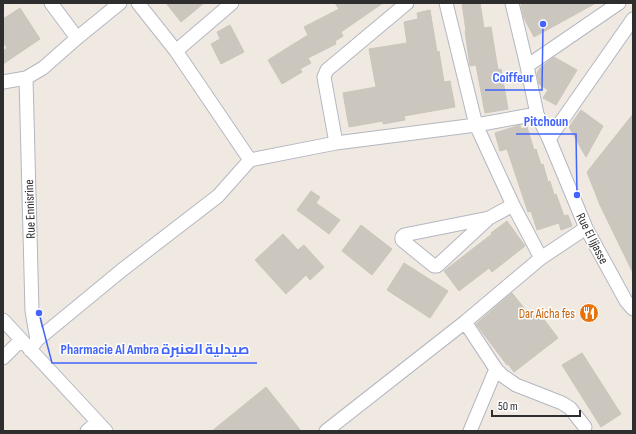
<svg xmlns="http://www.w3.org/2000/svg" width="636" height="434" viewBox="0 0 636 434" font-family="'Sofia Sans Condensed',Cairo,sans-serif">
<style>
.building{fill:#cbc7bf;stroke:#cbc5ba}
.lines{fill:none;stroke-linecap:round;stroke-linejoin:round}
.minor-casing{stroke:#b4b7c1;stroke-width:15}
.minor{stroke:#fff;stroke-width:13}
.labels{text-anchor:middle;stroke-width:3;stroke-linejoin:round;paint-order:stroke}
.street-label{font-size:13px;fill:#2e2e2e;stroke:#fff}
.food-label{font-size:13px;fill:#c56008;stroke:#fff;text-anchor:end}
.leader{fill:none;stroke:#4264fb;stroke-width:1.5}
.callout-dot{fill:#4264fb;stroke:#fff;stroke-width:1.5}
.callout-label{font-size:14px;text-anchor:middle;font-weight:bold;fill:#4264fb;stroke:#fff;stroke-width:3;stroke-linejoin:round;paint-order:stroke}
</style>
<rect width="100%" height="100%" fill="#efe9e1"/>
<path class="building" d="M166 3H204L181 22Z
M335 3H383L341 32 343 36 335 41 336 44 308 58 311 63 300 69 302 72 282 84 268 60 308 35 304 27 339 9Z
M462 3H480L484 28 491 27 498 70 501 69 508 109 485 113 476 65 470 66 465 31H466Z
M525 3H596L534 37 524 18 521 5Z
M20 8 40 39 3 64V51L7 48 3 42V19Z
M430 10 437 52 439 51 444 82 450 81 455 107 404 116 405 120 383 124V121L349 127 343 93 376 87 369 49 407 43 404 22 418 19 417 13Z
M230 25 244 52 221 64 211 44 220 39 217 32Z
M554 57 577 70 556 105 543 98 548 90 539 84 537 73 540 68Z
M581 110 603 126 586 157 569 127Z
M633 114V273L600 205 587 172Z
M520 125 521 129 527 127 534 150 536 149 541 165 543 164 548 182 550 181 554 195 556 194 564 216 568 215 572 226 561 230 559 223 537 230 531 211 528 212 507 149 500 151 495 133Z
M311 191 320 197 316 203 340 220 329 234 297 210Z
M507 221 525 246 492 272 489 268 459 291 444 271 492 234 491 233Z
M361 225 392 249 372 275 342 251Z
M283 234 298 250 304 245 324 267 310 280 306 275 286 294 255 260Z
M404 263 448 291 430 318 387 290Z
M512 293 532 318 539 313 558 338 514 372 508 364 507 365 476 324Z
M582 353 621 414 601 427 562 365Z
M266 387 301 431H212Z"/>
<g class="lines">
<g class="minor-casing">
<path id="minor" d="M51 3 77 38
M138 3 176 51 250 160
M446 3 476 125 513 205 541 258
M512 3 527 66 537 114 549 139 586 228 626 301 633 309
M176 51 232 3
M527 66 619 3
M26 78 32 311 37 340
M3 82 26 78 43 68 77 38 120 3
M549 139 633 19
M336 143 324 77 327 70 407 3
M489 218 404 235 402 237V240L434 266H437L489 218 513 205
M3 320 106 431
M465 322 496 369 503 376 516 385 562 403 570 408 585 427
M30 350 37 340 122 270 218 196 250 160 336 143 476 125 537 114
M3 358 21 340
M87 431 97 422
M326 431 465 322 541 258 586 228
M470 431 496 369"/>
</g>
<use href="#minor" class="minor"/>
</g>
<defs>
<g id="restaurant-disc" transform="scale(1)"><circle r="9.5" fill="#e8710a" stroke="#fff"/><path d="M-5-6h1v4h1v-4h1v4h1v-4h1v5L-1.5 .5V6h-2V.5L-5-1ZM5-6V6H3V1.5H1.5Q1.5-4 5-6Z" fill="#fff"/></g>
</defs>
<g fill-rule="evenodd">
<use href="#restaurant-disc" x="589" y="313"/>
</g>
<g class="labels">
<g class="street-label">
<text transform="translate(29 209) rotate(-92)" y="5">Rue Ennisrine</text>
<text transform="translate(593 238) rotate(63)" y="5">Rue El Ijjasse</text>
</g>
<g class="food-label">
<text x="575" y="318">Dar Aicha fes</text>
</g>
</g>
<path class="leader" d="M543 24L542 90H485M577 195L576 134H516M39 313L52 363H257"/>
<g class="callout-dot">
<circle cx="543" cy="24" r="4"/>
<circle cx="577" cy="195" r="4"/>
<circle cx="39" cy="313" r="4"/>
</g>
<g class="callout-label">
<text x="513" y="82">Coiffeur</text>
<text x="546" y="126">Pitchoun</text>
<text x="155" y="354">Pharmacie Al Ambra صيدلية العنبرة</text>
</g>
<rect width="636" height="434" fill="none" stroke="#2e2e2e" stroke-width="8"/>
<path d="M492 410v6h88v-6" fill="none" stroke="#2e2e2e" stroke-width="2"/>
<text x="498" y="410" font-size="12" fill="#2e2e2e" stroke="#ffffff" stroke-width="3" paint-order="stroke">50 m</text>
</svg>
